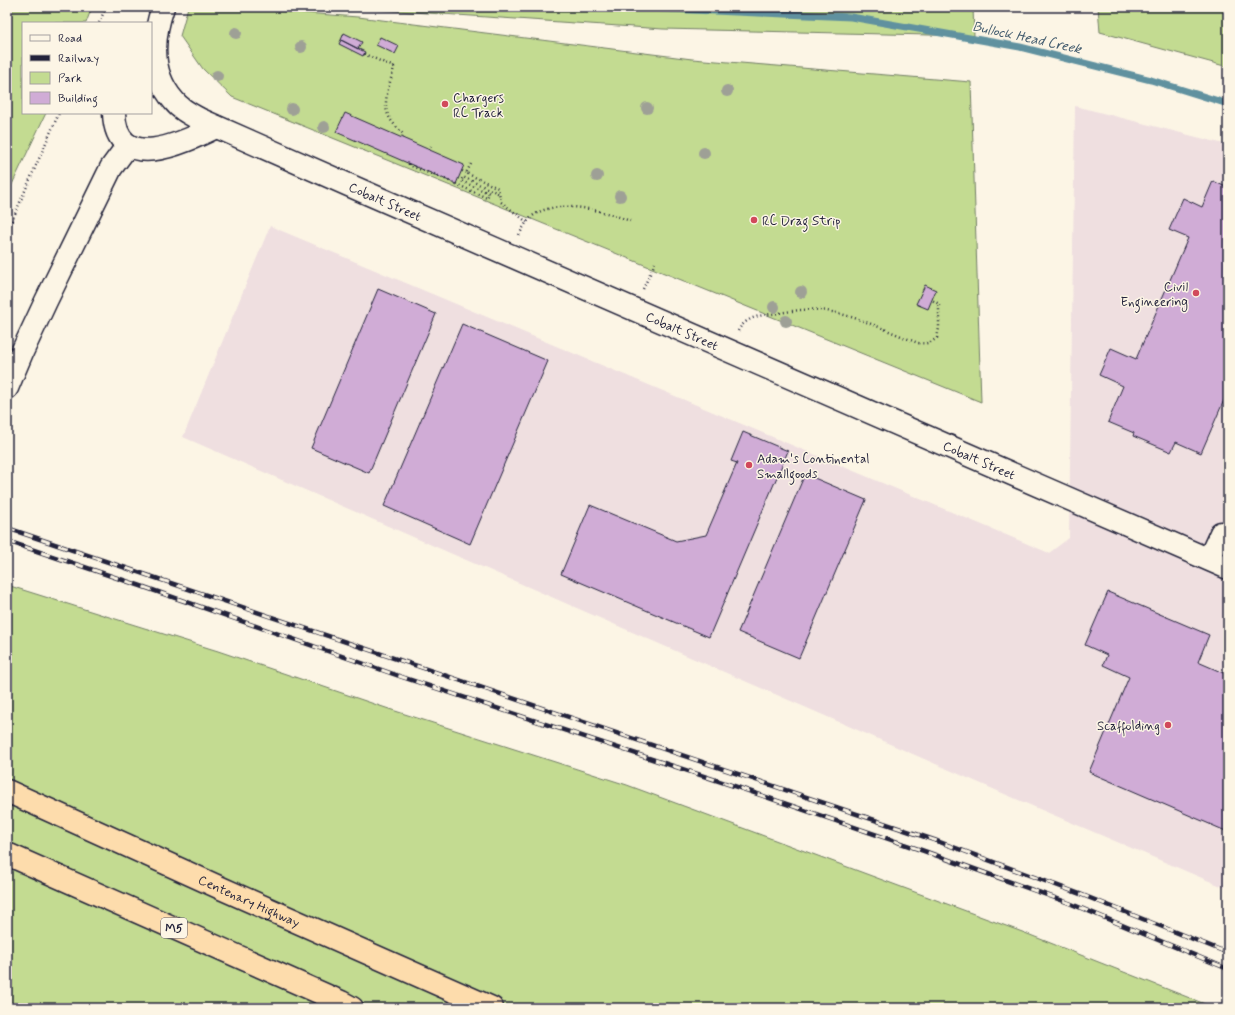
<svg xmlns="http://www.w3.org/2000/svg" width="1235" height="1015" viewBox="0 0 1235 1015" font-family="Mynerve,sans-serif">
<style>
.built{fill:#efdfe0}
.green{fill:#c3db91;stroke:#727e66}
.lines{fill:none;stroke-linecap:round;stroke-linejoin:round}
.stream{stroke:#60919f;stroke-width:7}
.building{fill:#d0acd6;stroke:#22223b}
.minor-casing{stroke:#22223b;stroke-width:25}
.highway-casing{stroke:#22223b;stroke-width:25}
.path{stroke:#22223b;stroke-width:2.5;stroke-dasharray:1 3;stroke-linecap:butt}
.minor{stroke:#fcf5e5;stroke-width:22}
.highway{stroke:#fddcac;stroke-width:22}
.rail-casing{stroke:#22223b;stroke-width:4.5}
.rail{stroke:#fcf5e5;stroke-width:3;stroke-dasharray:9;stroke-linecap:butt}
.tree{fill:#9ea096}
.poi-dot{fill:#d1495b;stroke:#fcf5e5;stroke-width:1.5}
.labels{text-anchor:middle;stroke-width:3;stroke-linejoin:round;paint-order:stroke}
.shield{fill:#fcf5e5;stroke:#63616e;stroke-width:1}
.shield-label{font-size:12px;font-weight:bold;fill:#22223b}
.poi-label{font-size:13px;fill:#22223b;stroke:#fcf5e5;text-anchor:start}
.street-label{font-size:13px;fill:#22223b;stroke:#fcf5e5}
.water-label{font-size:14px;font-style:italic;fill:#415a6d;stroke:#fcf5e5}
</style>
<rect width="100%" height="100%" fill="#fcf5e5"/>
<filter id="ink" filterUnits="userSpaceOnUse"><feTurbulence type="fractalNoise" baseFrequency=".025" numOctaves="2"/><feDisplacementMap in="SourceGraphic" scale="8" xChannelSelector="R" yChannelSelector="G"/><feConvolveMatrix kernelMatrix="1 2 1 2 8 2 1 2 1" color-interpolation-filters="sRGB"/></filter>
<g filter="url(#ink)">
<path class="built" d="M1075 106 1228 145V889L1037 808 183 437 270 226 1049 553 1069 538Z"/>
<path class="green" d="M7 7H92L86 23H23V113H46L7 195Z
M188 7H223L358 17 692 59 971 82 981 402 232 97 203 69 180 36Z
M339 7H973L974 36 663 29Z
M1098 7H1228V67L1100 32Z
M7 585 218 651 389 709 627 785 1025 933 1215 1008H7Z"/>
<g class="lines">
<path class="stream" d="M625 7 851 17 1020 47 1151 80 1228 104"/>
</g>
<path class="building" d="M344 33 362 42 358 49 341 40Z
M380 37 399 46 395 54 376 45Z
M341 40 365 52 363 56 339 44Z
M345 113 464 165 456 184 336 132Z
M1213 181 1228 188V391L1201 453 1176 442 1171 452 1133 436 1134 433 1108 422 1123 386 1099 375 1111 348 1136 359 1188 238 1169 230 1183 198 1202 207Z
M925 285 936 290 928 309 916 304Z
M378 289 436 314 369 473 311 448Z
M462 324 548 361 470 544 384 506Z
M743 432 788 451 709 637 561 574 590 505 676 541 706 535 737 463 731 461Z
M805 474 866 500 799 658 738 632Z
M1108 592 1209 635 1198 662 1228 675V832L1089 772 1129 677 1103 665 1107 655 1085 645Z"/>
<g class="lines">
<g class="minor-casing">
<g id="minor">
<path id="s1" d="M163 7C152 39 150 74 174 101 180 109 190 114 199 119L369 194 1228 568"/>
<path d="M114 113C116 176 185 142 216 127"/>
<path d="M7 388 23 350 46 301 111 168 128 145"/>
<path d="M1209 559 1221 533"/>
</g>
</g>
<g class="highway-casing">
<g id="highway">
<path id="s2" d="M7 791 223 889 492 1008"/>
<path d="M7 854 341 1002 352 1008"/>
</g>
</g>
<path class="path" d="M99 23 106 7
M364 54 394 67C391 82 381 103 389 117 392 123 399 129 403 134L402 138
M429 150 431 146
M409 164V165L433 175
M471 164 466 173 498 188 501 202 527 222
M462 171 466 173
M434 174 487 198 489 193 461 181 463 177 500 194
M7 232 59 113
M519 235C523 228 527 220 534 215 558 198 605 211 630 221
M643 289 655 263
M738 331C745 318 759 315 772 314 787 312 805 308 820 310 853 314 888 331 918 343 927 344 930 343 937 338L939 328V304L932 300"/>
<use href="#minor" class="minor"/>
<use href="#highway" class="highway"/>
<g class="rail-casing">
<path id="rail" d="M7 528 937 841 1080 894 1228 953
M7 541 141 586 402 677 731 785 924 851 1069 903 1228 969"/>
</g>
<use href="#rail" class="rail"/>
</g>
<g class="tree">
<circle cx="236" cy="33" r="6"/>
<circle cx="301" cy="47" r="6"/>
<circle cx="217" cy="76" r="6"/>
<circle cx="727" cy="91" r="6"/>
<circle cx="647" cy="108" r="6"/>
<circle cx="292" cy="109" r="6"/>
<circle cx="324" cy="127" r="6"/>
<circle cx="704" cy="153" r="6"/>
<circle cx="597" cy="176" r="6"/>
<circle cx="620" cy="196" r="6"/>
<circle cx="801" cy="292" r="6"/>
<circle cx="774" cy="307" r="6"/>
<circle cx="786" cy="321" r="6"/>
</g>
</g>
<g class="poi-dot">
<circle cx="445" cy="104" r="4"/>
<circle cx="754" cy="220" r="4"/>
<circle cx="1196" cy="293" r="4"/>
<circle cx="749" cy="465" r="4"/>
<circle cx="1168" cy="725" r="4"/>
</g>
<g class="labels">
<rect class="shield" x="161" y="918" width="26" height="20" rx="3"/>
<g class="shield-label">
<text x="174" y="932">M5</text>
</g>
<g class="poi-label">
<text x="453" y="102">Chargers<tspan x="453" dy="15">RC Track</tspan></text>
<text x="762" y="225">RC Drag Strip</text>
<text x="1188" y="291" text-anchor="end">Civil<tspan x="1188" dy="15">Engineering</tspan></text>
<text x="757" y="463">Adam's Continental<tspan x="757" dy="15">Smallgoods</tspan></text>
<text x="1160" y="730" text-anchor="end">Scaffolding</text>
</g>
<g class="street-label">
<text dy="5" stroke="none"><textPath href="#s1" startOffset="334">Cobalt Street</textPath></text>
<text dy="5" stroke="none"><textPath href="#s1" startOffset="658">Cobalt Street</textPath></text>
<text dy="5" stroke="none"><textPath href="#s1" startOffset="982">Cobalt Street</textPath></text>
<text dy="5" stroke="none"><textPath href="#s2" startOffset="266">Centenary Highway</textPath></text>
</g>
<g class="water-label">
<text transform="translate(1027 37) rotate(12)" y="5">Bullock Head Creek</text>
</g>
</g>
<rect width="1235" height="1015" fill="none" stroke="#fcf5e5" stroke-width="24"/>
<rect x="12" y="12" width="1211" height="991" fill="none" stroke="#22223b" stroke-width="1.5" filter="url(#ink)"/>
<rect x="22" y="22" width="130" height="92" fill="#fcf5e5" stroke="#a5a1a1"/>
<rect x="30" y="35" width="20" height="6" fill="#fcf5e5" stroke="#a5a1a1"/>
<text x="58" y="42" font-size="12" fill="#22223b">Road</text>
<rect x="30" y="55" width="20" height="6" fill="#22223b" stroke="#a5a1a1"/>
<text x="58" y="62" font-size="12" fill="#22223b">Railway</text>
<rect x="30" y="72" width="20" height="12" fill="#c3db91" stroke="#a5a1a1"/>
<text x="58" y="82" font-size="12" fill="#22223b">Park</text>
<rect x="30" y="92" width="20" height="12" fill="#d0acd6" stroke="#a5a1a1"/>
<text x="58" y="102" font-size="12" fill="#22223b">Building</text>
</svg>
